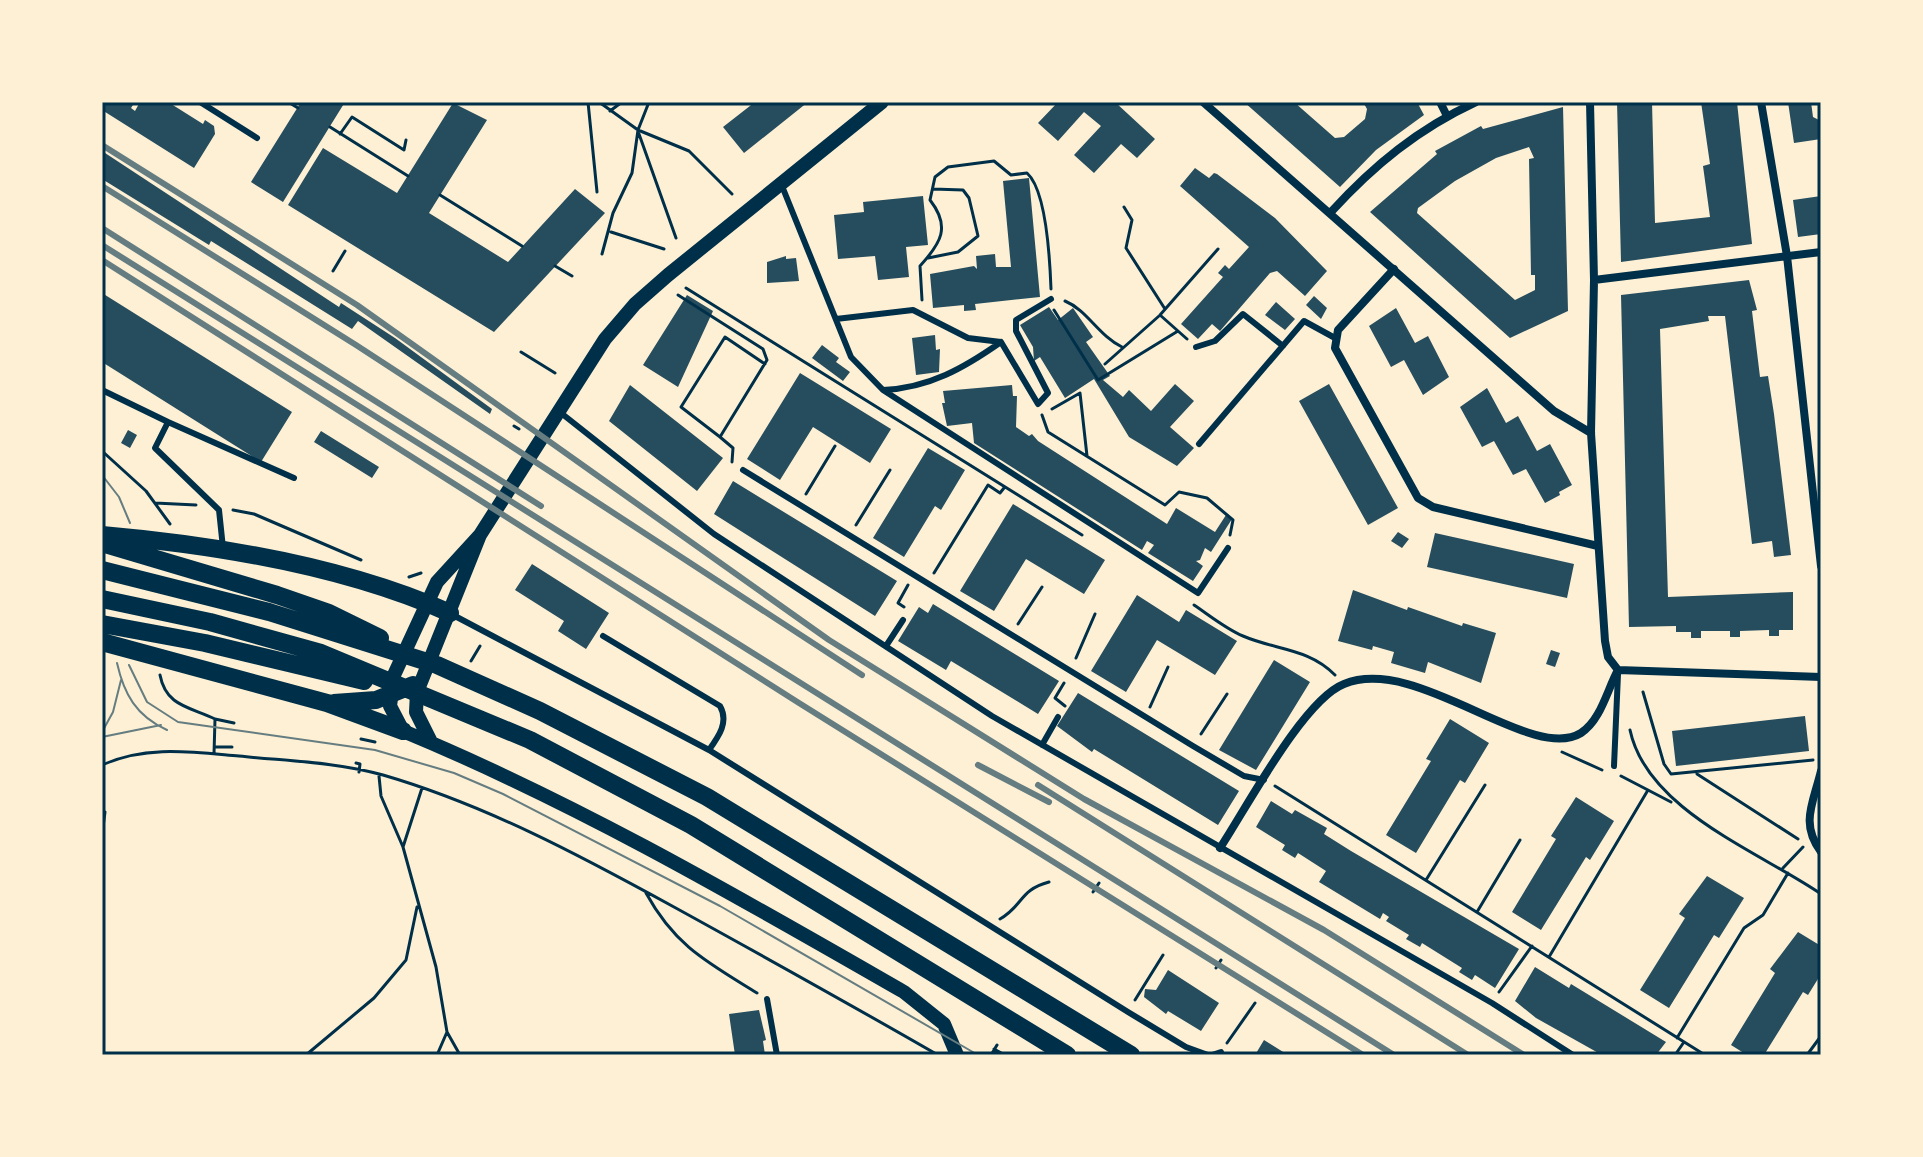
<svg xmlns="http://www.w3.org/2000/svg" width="1923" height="1157" viewBox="0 0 1923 1157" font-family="Jost,sans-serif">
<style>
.building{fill:#264d5e;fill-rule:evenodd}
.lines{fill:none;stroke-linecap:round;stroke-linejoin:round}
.path{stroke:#003049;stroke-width:3}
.service{stroke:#003049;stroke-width:6}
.minor{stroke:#003049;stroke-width:8}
.tertiary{stroke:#003049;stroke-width:14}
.trunk{stroke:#003049;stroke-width:18}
.tram{stroke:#657d81;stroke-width:2}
.rail{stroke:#657d81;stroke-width:6}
.neatline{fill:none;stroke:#003049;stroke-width:3}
</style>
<rect width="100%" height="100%" fill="#fdf0d5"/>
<path class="building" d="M102 102H135L131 108 135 111 140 102H168L203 124 205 120 214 126 215 134 194 168 102 110Z
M301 102H345L283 202 251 182Z
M755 102H808L744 153 723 127Z
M1058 102H1115L1155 139 1137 158 1121 144 1094 173 1074 155 1101 126 1084 112 1058 141 1038 123Z
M1244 102H1294L1335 138 1344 137 1365 119 1367 109 1363 102H1417L1424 115 1376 150 1340 187Z
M1617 102H1652L1655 223 1710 217 1703 166 1710 164 1701 102H1737L1752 244 1621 262Z
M1788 102H1811L1813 117 1821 121V139L1794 143Z
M453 103 487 120 429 213 508 262 575 189 605 213 494 332 288 205 323 148 397 193Z
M1563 107 1568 311 1510 338 1370 212 1437 154 1435 151 1481 126 1483 129ZM1529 147 1534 158 1529 159 1531 275H1535V290L1515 300 1417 213 1418 208 1455 181 1496 158Z
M102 151 339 307 341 303 395 338 492 409 490 414 358 321 352 329 211 241 209 245 102 179Z
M1195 168 1209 178 1214 173 1217 174 1275 218 1327 271 1305 296 1277 271 1270 273 1220 331 1212 324 1198 339 1181 324 1223 277 1218 273 1225 265 1229 269 1249 247 1180 186Z
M1029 178 1040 297 975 304 976 310 964 311V305L933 308 930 274 974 266 977 269 976 256 995 254 996 267H1011L1003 181Z
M923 196 928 245 906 247 909 277 878 280 875 256 838 259 834 215 864 212 863 202Z
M1821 196V234L1798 237 1793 200Z
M786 256V259L796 258 799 281 767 283V262Z
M1749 280 1757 310 1752 311 1760 377 1768 376 1774 414 1791 555 1774 557 1772 541 1752 544 1725 316H1708L1709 321 1660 329 1668 597 1793 592V630H1779V636H1769V630L1740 631V637H1730V631H1701V638H1691V632H1676V626L1629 627 1621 295Z
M102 293 292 412 261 462 102 362Z
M687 295 713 311 678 387 643 365Z
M1314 296 1327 308 1321 319 1306 305Z
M1276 302 1295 319 1285 330 1265 315Z
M1049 307 1058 320 1073 308 1093 337 1086 342 1110 376 1103 380 1123 397 1129 390 1151 411 1175 384 1194 401 1170 427 1194 448 1177 466 1129 437 1094 379 1065 398 1040 357 1034 361 1033 347 1020 325Z
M1396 308 1415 343 1428 336 1449 377 1423 395 1404 360 1391 367 1369 326Z
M935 335 936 350 940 349 939 372 916 375 912 338Z
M822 345 839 358 836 362 850 372 843 381 812 358Z
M800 373 891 429 870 463 813 427 780 480 747 459Z
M1329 384 1398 508 1368 525 1299 401Z
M630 385 723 458 697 491 609 421Z
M1012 385 1013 396H1017L1016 427 1029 436 1032 434 1038 441 1167 524 1176 508 1215 532 1226 515 1232 519 1211 552 1205 548 1200 560 1196 561 1203 566 1193 581 1148 553 1154 545 1147 541 1142 550 974 443 972 423 947 426 942 403H945L943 391Z
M1487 388 1506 423 1518 416 1537 451 1550 444 1572 485 1559 492 1560 495 1545 503 1526 469 1513 475 1494 441 1482 447 1460 407Z
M128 430 137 435 130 448 121 443Z
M321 431 379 467 372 478 314 442Z
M928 448 965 470 941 510 935 506 904 557 873 538Z
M733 481 897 581 875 616 714 514Z
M1013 504 1105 560 1084 594 1026 559 994 611 960 591Z
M1398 532 1409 539 1402 548 1391 541Z
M1435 533 1574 564 1567 598 1427 567Z
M532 564 609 613 586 649 558 631 564 621 515 590Z
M1353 590 1407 610 1408 607 1462 626 1463 623 1496 633 1481 683 1428 662 1425 673 1391 663 1394 652 1373 646 1372 650 1338 641Z
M1137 595 1179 622 1186 610 1237 641 1215 675 1157 640 1126 692 1091 671Z
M933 604 1059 681 1038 714 951 661 946 670 898 641 919 607 928 613Z
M1551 650 1560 653 1555 667 1546 664Z
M1274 660 1310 682 1256 770 1219 750Z
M1078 693 1239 791 1218 825 1094 749 1092 752 1057 726Z
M1805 716 1809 751 1676 766 1672 731Z
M1450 719 1489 743 1465 783 1460 780 1416 853 1386 835 1431 761 1426 759Z
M1576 797 1614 821 1590 860 1586 857 1541 930 1512 912 1556 839 1551 836Z
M1271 801 1292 814 1295 810 1327 828 1324 834 1351 851 1519 949 1495 988 1475 975 1472 980 1459 972 1462 968 1422 943 1420 947 1406 939 1409 935 1386 921 1389 917 1383 913 1380 919 1319 882 1326 871 1298 853 1295 858 1282 850 1285 845 1256 827Z
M1707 876 1744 898 1719 938 1714 935 1669 1008 1640 990 1685 918 1679 914Z
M1798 932 1821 946V974L1808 995 1803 992 1764 1055H1747L1731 1045 1775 973 1770 969Z
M1535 967 1569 988 1571 984 1666 1042 1656 1055H1602L1536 1018 1515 1001Z
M1168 970 1219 1003 1201 1031 1168 1011 1166 1014 1144 997 1145 989 1156 990Z
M759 1010 766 1040 763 1041 765 1055H735L729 1014Z
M1264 1040 1288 1055H1255Z"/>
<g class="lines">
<path class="path" d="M288 102 298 108
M588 102 597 192
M599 102 638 130 689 151 732 194
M610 111 622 102
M330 127 408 176
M340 134 352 117 404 150 406 140
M639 134 676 238
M440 195 522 246
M1124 207 1132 220 1126 248 1165 309
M611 232 664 249
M602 254 613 213 632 173 638 130 649 102
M928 258 958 252 978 236 969 198 963 190 933 189
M555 266 572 276
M333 271 345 251
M686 288 1082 535
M678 295 763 349 767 360 720 437 733 448 732 462
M922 300 920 266C941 243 951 227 930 200L935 177 948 167 994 161 1011 175 1027 173C1047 191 1050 262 1051 289
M1065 301C1087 310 1099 336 1122 347
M1054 310 1098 380 1178 331
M1187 339 1160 315 1218 249
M521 352 555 373
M1105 364 1159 316
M1052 409 1080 393 1087 456
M1042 415 1048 432 1165 505 1179 492 1207 498 1233 520 1230 535
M514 426 519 429
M720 437 681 407 725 337 765 364
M102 451 146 491 170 524
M806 494 835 446
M155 503 196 505
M233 510 254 514 361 560
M856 525 890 470
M934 573 988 485 1000 493 1004 488
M409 577 421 573
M1194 605C1209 615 1226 629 1243 636 1275 650 1309 648 1335 675
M904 607 898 603 908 585
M1018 624 1042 587
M1076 658 1095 614
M471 661 480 646
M160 675C166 707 191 707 215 719L214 754
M1064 683 1055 698 1065 706
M1643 692 1664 764 1671 774 1813 760
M1150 707 1168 667
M215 719 234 723
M1630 730C1647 810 1758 851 1821 894
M1201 734 1227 694
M361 739 375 742
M215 747H232
M1562 752 1602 770
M356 763 360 764 359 772
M102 765C146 745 192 752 239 756 286 761 337 762 383 775 486 805 581 856 674 907 763 956 851 1005 938 1055
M1697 774 1798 839
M379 776 381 796 403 847
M1621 776 1671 802
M1275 786 1705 1055
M422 788 403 847 436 967 447 1032 460 1055
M102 835 105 812
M1783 868 1803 847
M1426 880 1485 785
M1093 892 1099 883
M646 893C675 946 707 962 757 993
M1477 912 1520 840
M1000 919C1024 905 1019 890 1049 882
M1549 957 1648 790
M1216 968 1221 960
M1499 992 1532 946
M1135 1000 1163 955
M1677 1038 1744 928 1763 915 1788 873
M1227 1043 1255 1003
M994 1049 1005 1055
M306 1055 374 998 406 960 417 907
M437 1055 447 1032
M991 1055 997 1045
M1675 1055 1684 1042
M1807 1055 1821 1036"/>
<path class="service" d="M200 102 257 138
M782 186 851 357 883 390C929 388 964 368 1001 342
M836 319 913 310 968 338 1001 342 1038 404 1048 393 1016 331V320L1051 299
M1196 347 1215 341 1243 314 1283 346
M102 390 168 422 155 448 219 510 223 548
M883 390 1198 593 1228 548
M561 413 714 534 992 716 1492 1003 1573 1055
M168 422 294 478
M1199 444 1304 321 1335 338
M743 470 1193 746 1244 776 1264 780
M453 615 709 750 1128 1012 1186 1047 1208 1055
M603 636 720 706C729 722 719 736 709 750
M886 646 903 620
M1042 745 1058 717
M1614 766 1618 674
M767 999 777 1055
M1212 1055 1221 1052"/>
<path class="minor" d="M1203 102 1554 411 1591 433
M1440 102 1447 116
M1590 102 1594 280 1591 433 1605 641 1608 657 1618 670
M1761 102 1787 256 1821 566
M1331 212C1374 165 1418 129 1476 102
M1394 269 1338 330 1335 348 1418 498 1433 507 1598 546
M1594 280 1821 252
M1618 670 1821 677
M1821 771C1813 804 1800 823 1821 852
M1220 848C1246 809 1303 700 1344 684 1417 654 1531 764 1581 733 1601 720 1607 690 1618 670"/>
<path class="tertiary" d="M480 535 437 582 394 675 390 706 403 731C577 803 740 898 904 992L944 1024 957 1055
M430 740 416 712 417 692 480 535 605 339 635 304 668 275 882 102"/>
<path class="trunk" d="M102 535C216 545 345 566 450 613
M102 543 277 595 329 613 380 638
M102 570 269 612 437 665 540 711 707 797 1131 1055
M102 599 210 622 321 653 530 740 691 825 1067 1055
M102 624 205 643 364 681
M102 642 327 703 403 731
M334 703 376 700 413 685"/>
<path class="tram" d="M102 475 119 497 130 523
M117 663C124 694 136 716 167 730
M129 665 147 702 178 722 375 750 454 773 503 794 720 906 978 1055
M102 732 113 712 121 680
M102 737 161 725"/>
<path class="rail" d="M102 145 357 305 829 640 1084 799 1324 930 1524 1055
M102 186 356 345 862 675
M102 228 541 506
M102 245 1394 1055
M102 260 799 703 1363 1055
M978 765 1049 802
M1038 785 1468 1055"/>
</g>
<rect width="1923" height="1157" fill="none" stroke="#fdf0d5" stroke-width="208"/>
<rect x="104" y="104" width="1715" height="949" class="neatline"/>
</svg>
